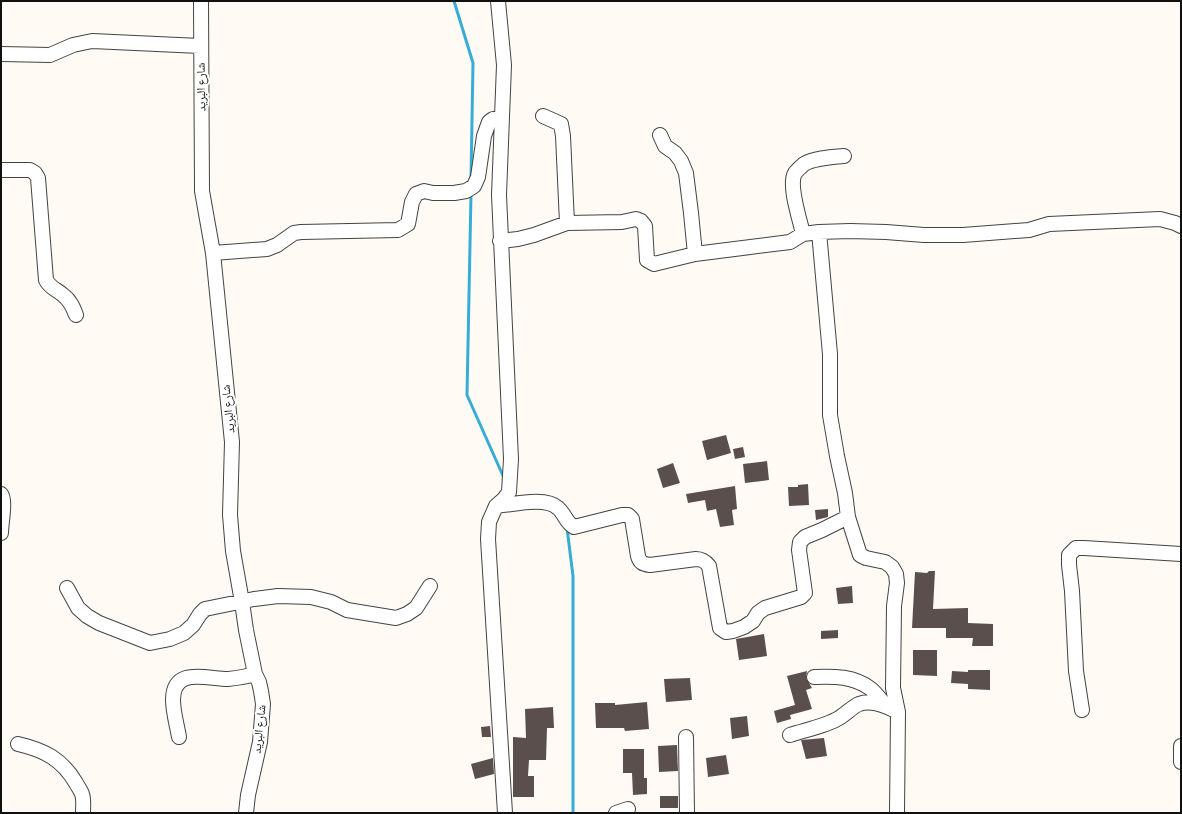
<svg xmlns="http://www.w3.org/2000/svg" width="1182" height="814" viewBox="0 0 1182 814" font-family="Bitter,'Noto Naskh Arabic',serif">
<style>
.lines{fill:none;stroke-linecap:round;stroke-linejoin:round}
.stream{stroke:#37acd6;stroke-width:3}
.building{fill:#5a4f4c}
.minor-casing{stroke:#434343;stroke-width:16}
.minor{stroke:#fff;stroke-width:14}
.labels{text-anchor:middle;stroke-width:4;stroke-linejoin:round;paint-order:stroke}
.street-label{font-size:12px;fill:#101010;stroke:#fff}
</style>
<rect width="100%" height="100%" fill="#fffbf4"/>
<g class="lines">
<path class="stream" d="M454 1 473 63 471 178
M471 194 467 395 504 478
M567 528 573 576V813"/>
</g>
<path class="building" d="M726 435 731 453 707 460 702 441Z
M743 447 745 457 735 459 733 449Z
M767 461 769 480 745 483 743 464Z
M673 463 680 483 663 488 657 469Z
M808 484 809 505 789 506 788 487H798V485Z
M735 486 737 509 732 510 734 525 720 527 716 509 707 511 705 500 688 503 686 494Z
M828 509V517L816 520 815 510Z
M929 571H935L933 609 968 608V623L993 624V646H972L973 638H946V628H912L915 572 927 573Z
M852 586 853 603 838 604 836 588Z
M838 630V638L821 639V631Z
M764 634 767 656 739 660 736 639Z
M913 650H937V676L913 675Z
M968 670H990V690L968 689V684L951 683 952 671 968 672Z
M807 671 806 678 812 688 806 690 812 709 790 715 791 719 777 723 774 711 795 705 787 676Z
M690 678 692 700 666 702 664 679Z
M647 702 649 729 625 731 624 728H596L595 703H615V705Z
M553 707 554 728H547L546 760H529L528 776H534V797H513V737L526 738 525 709Z
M747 716 749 736 732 739 730 718Z
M490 726 491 737H482L481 727Z
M824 738 827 756 806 759 801 740Z
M677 745 678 771 659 772 658 746Z
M623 749H644V778H647V794L633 795 632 773H623Z
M726 755 729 774 708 777 706 758Z
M493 758 494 774 475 779 471 764Z
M660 796H678V808H660Z"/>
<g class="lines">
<g class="minor-casing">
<path id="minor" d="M201 1 202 191 213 253 232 442 230 515 233 551 242 602 246 630 255 674 259 682 261 691 263 704 260 742 248 795 246 813
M498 1 504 65 499 195 511 459 509 492 504 499 496 506 489 522 488 539 505 813
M1 54 50 55 73 45 92 41 200 46
M543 116 561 124 563 136 567 223
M660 135 665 146 675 153 681 161 686 173 691 213 695 254
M1 170H30L35 173 38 178 46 280C50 288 56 289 63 295 70 300 73 307 76 315
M819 232 830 354V415L837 456 845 493 848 517 860 555 866 558 885 562 892 567 896 574 897 583 894 606 893 688 898 712 897 813
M803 234C800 220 788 185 795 173 797 170 802 166 804 164 814 158 832 157 844 156
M500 241 518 239 534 235 567 223 622 222 636 219 641 221 645 226 647 260 654 264 695 254 790 242 803 234 819 232 850 231 886 232 924 235H963L1029 230 1049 224 1160 219 1175 223 1181 226
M213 253 267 249 277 245 294 233 301 232 398 230 408 224 412 202 416 194 424 191 433 193H454L466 191 474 186 478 177 484 136 489 122 493 119H502
M1 494C6 500 1 524 1 533
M496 506C512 505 545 496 558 508 565 514 566 523 574 527L622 515H628L632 519 638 556C640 563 643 564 650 565L696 559C702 559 705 561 709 566L720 628 726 632 733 631 744 627 753 621 758 613 765 608 801 597 805 593 799 550 800 542 805 537 822 530 848 517
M67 588 78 608 87 616 99 623 150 643 170 639 184 633 193 625 200 614 205 609 254 599 278 596 311 597 331 602 347 610 396 618 407 614 416 608 430 586
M814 677C834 676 854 676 871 689 876 693 881 700 885 705
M1082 710 1076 671 1072 591 1069 565V555L1076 548H1084L1181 554
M790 735C805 730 826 726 839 718 846 714 852 707 859 704 872 699 887 706 898 712
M179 737C177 725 173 712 173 700 173 666 207 679 228 679 237 678 246 677 255 674
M686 737 687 813
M18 744C44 750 62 759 76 783 78 787 81 790 82 794 84 799 83 807 83 813
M1181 746V762
M616 813 628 809"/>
</g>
<use href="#minor" class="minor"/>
</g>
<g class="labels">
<g class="street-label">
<text transform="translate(201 87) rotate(-91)" y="4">شارع البريد</text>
<text transform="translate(228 409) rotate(-96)" y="4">شارع البريد</text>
<text transform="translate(259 729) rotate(-84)" y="4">شارع البريد</text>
</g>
</g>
<rect width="1182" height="814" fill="none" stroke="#101010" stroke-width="4"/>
</svg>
